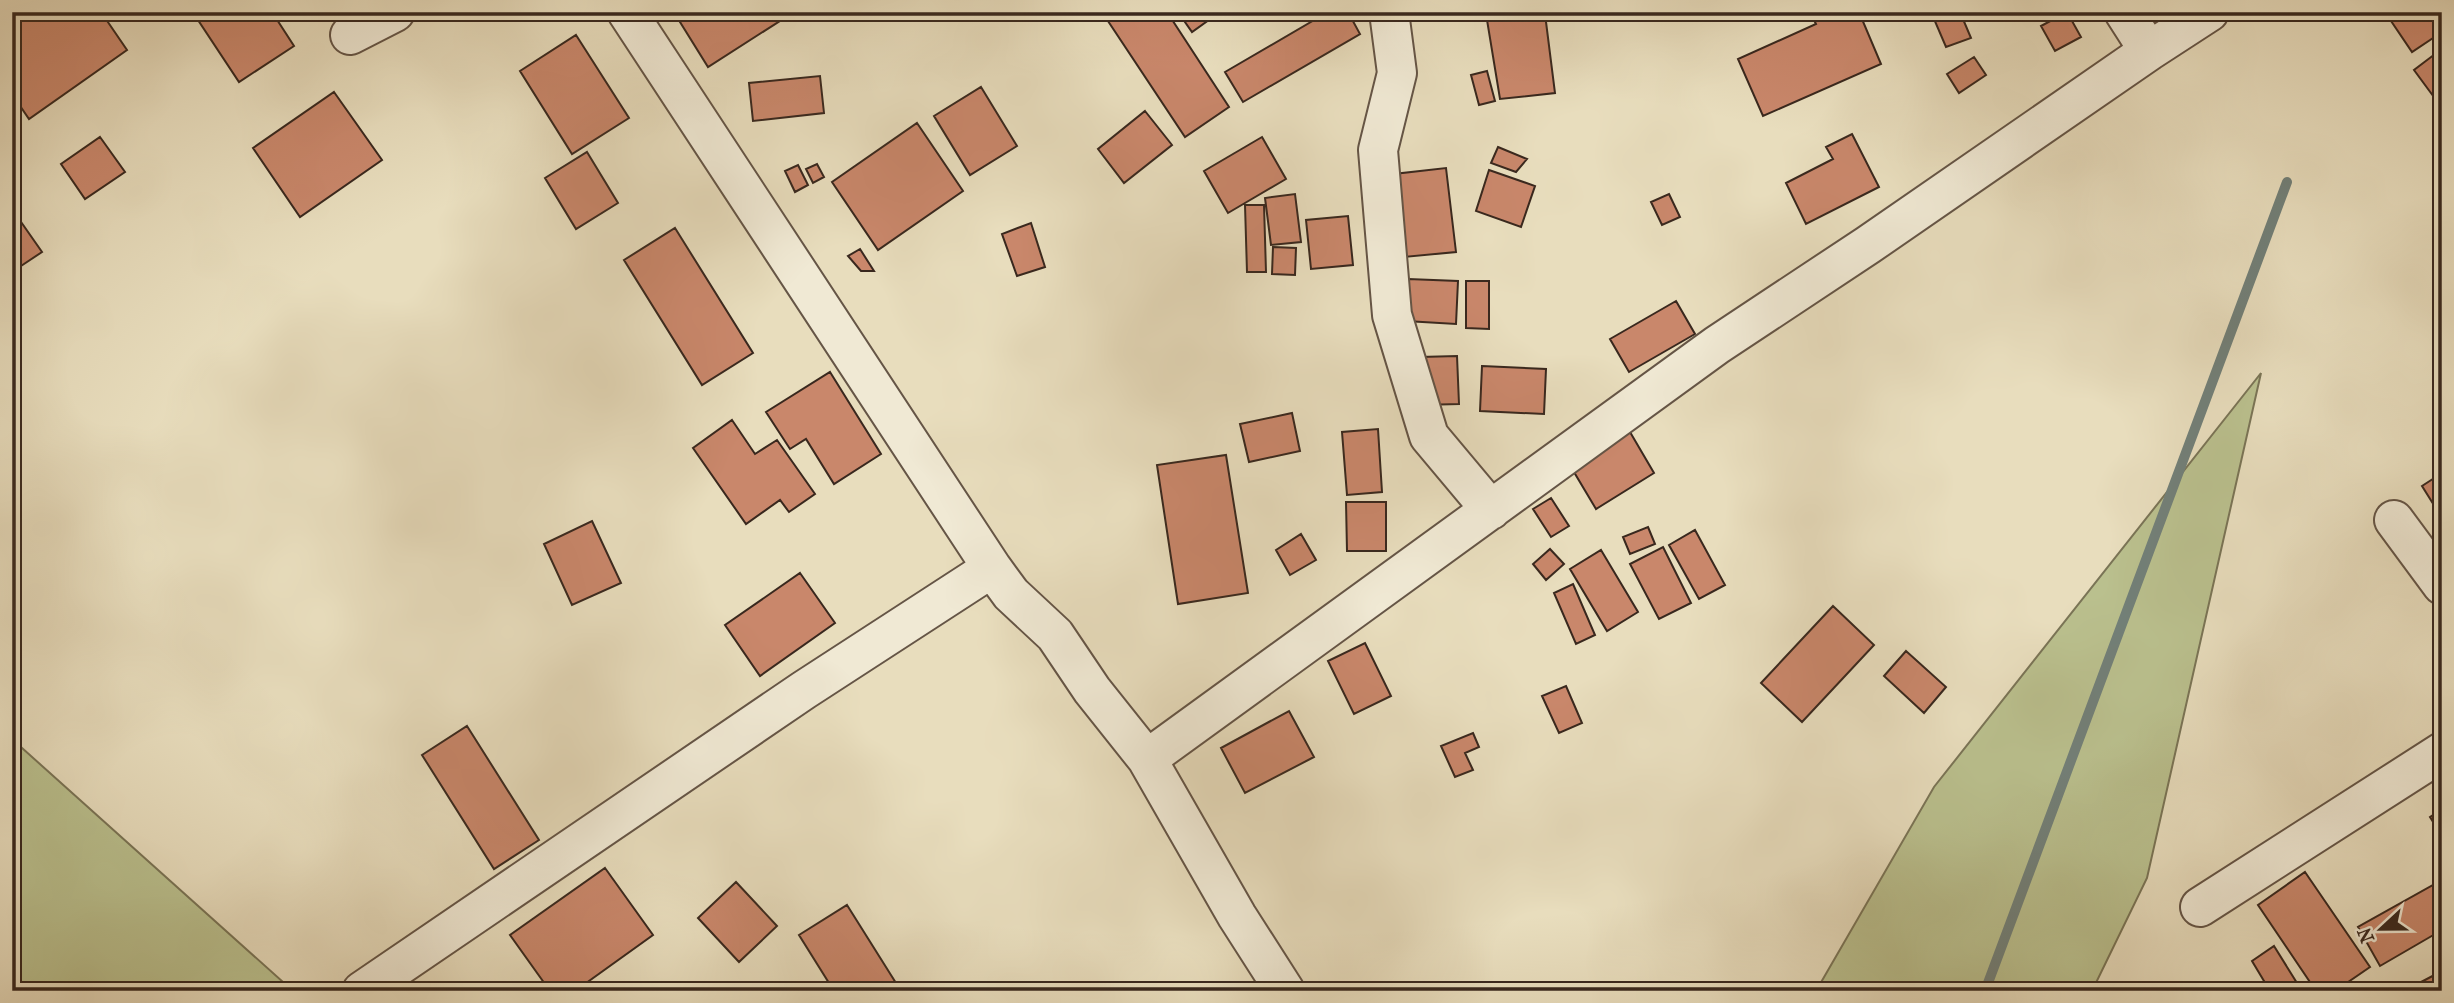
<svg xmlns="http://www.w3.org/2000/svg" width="2454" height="1003" viewBox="0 0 2454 1003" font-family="'IM FELL French Canon',serif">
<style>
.green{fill:#bac08e;stroke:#7a7456;stroke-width:2}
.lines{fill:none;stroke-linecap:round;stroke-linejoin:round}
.stream{stroke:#728079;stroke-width:10}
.building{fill:#c9876b;stroke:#39281e;stroke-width:2}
.minor-casing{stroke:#655546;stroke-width:42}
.minor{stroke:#f0e9d4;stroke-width:38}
</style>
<rect width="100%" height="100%" fill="#e8ddbd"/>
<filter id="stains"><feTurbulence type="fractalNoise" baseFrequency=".00286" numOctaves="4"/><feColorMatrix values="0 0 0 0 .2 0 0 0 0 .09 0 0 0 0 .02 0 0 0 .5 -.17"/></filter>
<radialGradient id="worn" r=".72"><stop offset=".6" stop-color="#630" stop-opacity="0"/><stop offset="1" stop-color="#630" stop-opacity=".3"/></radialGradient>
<path class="green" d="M2261 373 2147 878 2092 991H1816L1934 787Z
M12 739 293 991H12Z"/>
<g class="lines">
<path class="stream" d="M1985 991 2287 182"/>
</g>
<path class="building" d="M12 12H101L127 50 29 119 12 94Z
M204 12H272L294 46 239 82 196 17Z
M695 12H794L708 67 680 22Z
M1102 12H1167L1229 107 1185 137Z
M1178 12H1220L1192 32Z
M1328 12H1348L1360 34 1243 102 1225 72Z
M1810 12H1859L1881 64 1763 116 1738 59 1816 24Z
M1931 12H1960L1971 38 1946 47Z
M2067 12 2081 37 2055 51 2041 26Z
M2385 12H2442V32L2412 52Z
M1545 14 1555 93 1500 99 1487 20Z
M576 35 629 118 572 154 520 71Z
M2435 54 2442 62V108L2414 70Z
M1974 57 1986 75 1959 93 1947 74Z
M1487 71 1495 101 1479 105 1471 75Z
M820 76 824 113 753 121 749 83Z
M981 87 1017 146 970 175 934 116Z
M334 92 382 160 300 217 253 148Z
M1145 111 1172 145 1124 183 1098 149Z
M917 123 963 191 878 250 832 182Z
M1852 134 1879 187 1806 224 1786 183 1833 159 1826 147Z
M100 137 125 172 85 199 61 164Z
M1262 137 1286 179 1228 213 1204 171Z
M1498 147 1527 159 1516 172 1491 163Z
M587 152 618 203 576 229 545 178Z
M817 164 824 177 813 183 806 169Z
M798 165 808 185 795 192 785 171Z
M1446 168 1456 252 1404 257 1394 174Z
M1489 170 1535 186 1521 227 1476 211Z
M1295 194 1301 242 1271 245 1265 198Z
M1669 194 1680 217 1662 225 1651 202Z
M1245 205H1264L1266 272H1247Z
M12 209 42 252 12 272Z
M1348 216 1353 265 1311 269 1306 220Z
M1031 223 1045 267 1017 276 1002 234Z
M675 228 753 353 702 385 624 260Z
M1273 247 1296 248 1295 275 1272 274Z
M860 249 874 271H861L848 256Z
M1408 279 1458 281 1456 324 1406 321Z
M1466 281H1489V329L1466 328Z
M1676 301 1695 334 1629 372 1610 339Z
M1457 356 1459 404 1421 405 1420 357Z
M1482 366 1546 369 1544 414 1480 411Z
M830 372 881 454 834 484 806 439 790 449 766 412Z
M1292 413 1300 451 1249 462 1240 424Z
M732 420 755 454 777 440 815 494 789 512 780 500 746 524 693 448Z
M1378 429 1382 492 1347 495 1342 432Z
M1630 432 1654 473 1596 509 1571 467Z
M1226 455 1248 593 1178 604 1157 465Z
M2442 473V518L2422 486Z
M1551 498 1569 526 1551 537 1533 509Z
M1346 502H1386V551H1347Z
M592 521 621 583 572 605 544 544Z
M1648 527 1655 544 1630 554 1623 537Z
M1695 530 1725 585 1699 599 1669 545Z
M1301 534 1316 560 1290 575 1276 550Z
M1663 547 1691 603 1659 619 1630 564Z
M1550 549 1564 564 1546 580 1533 564Z
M1601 550 1638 612 1607 631 1570 569Z
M800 573 835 623 760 676 725 625Z
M1573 584 1595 635 1576 644 1554 593Z
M1833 606 1874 645 1802 722 1761 683Z
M1365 643 1391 696 1354 714 1328 661Z
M1906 651 1946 687 1924 713 1884 676Z
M1566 686 1582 723 1559 733 1542 696Z
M1289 711 1314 757 1245 793 1221 748Z
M467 726 539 840 494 869 422 755Z
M1473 733 1479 747 1465 753 1473 770 1455 777 1441 746Z
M2442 809V836L2430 817Z
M605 868 653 935 575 991H550L510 935Z
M2305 872 2370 967 2335 991H2316L2258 905Z
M2442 880V930L2380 966 2358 927Z
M736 882 777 926 739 962 698 918Z
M847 905 901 991H834L799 935Z
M2274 946 2302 991H2270L2252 961Z
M2442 971V991H2404Z"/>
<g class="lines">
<g class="minor-casing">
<path id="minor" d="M627 12 992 568
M1389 12 1397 73 1378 150 1392 315 1429 436 1491 510
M2124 12 2149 51
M350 35 395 12
M2394 520 2442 585
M1147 759 1717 345 1868 245 2149 51 2209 12
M2200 907 2442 752
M362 991 804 690 992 568 1011 594 1055 635 1092 690 1147 759 1237 916 1285 991"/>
</g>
<use href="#minor" class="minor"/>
</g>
<rect width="2454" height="1003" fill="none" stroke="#e8ddbd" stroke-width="42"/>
<rect x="14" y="14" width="2426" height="975" fill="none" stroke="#39281e" stroke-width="3.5"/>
<rect x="21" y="21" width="2412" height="961" fill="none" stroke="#39281e" stroke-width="2"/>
<g transform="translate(2381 929) rotate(248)" stroke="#f0e9d4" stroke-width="5" paint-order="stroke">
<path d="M0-5L12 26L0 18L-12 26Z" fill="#39281e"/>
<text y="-10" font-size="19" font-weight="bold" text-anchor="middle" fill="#39281e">N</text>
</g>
<rect width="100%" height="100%" filter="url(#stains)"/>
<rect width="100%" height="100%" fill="url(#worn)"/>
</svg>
